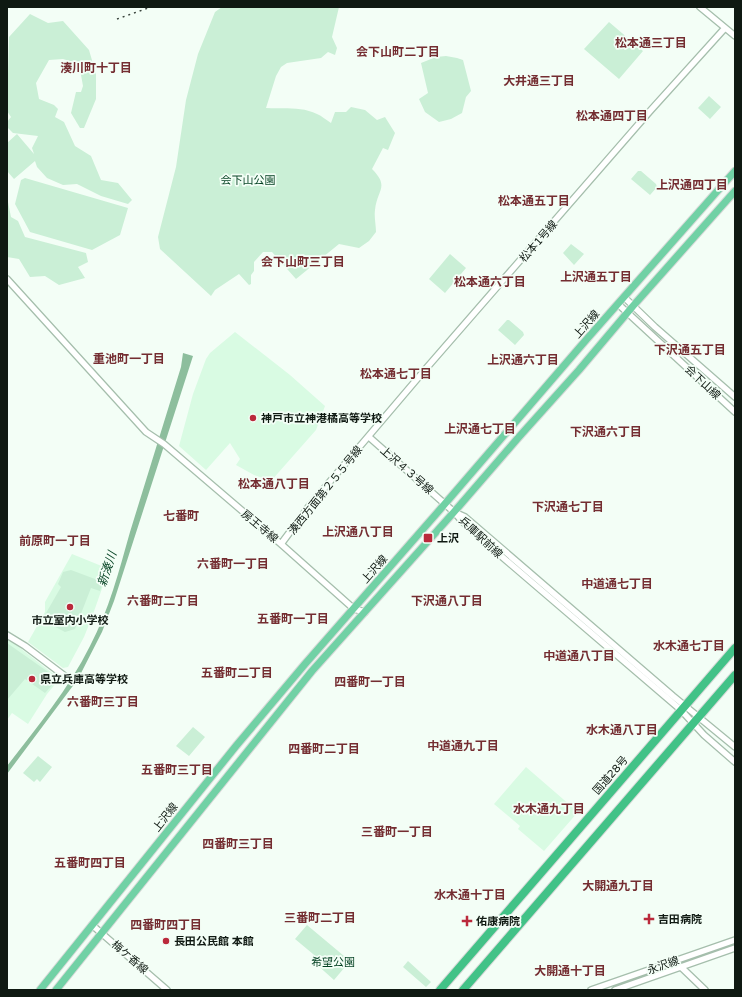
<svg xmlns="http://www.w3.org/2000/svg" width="742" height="997" viewBox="0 0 742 997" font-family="'Varela Round','Noto Sans JP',sans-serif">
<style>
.built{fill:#d9fbe3}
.green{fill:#caefd6}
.water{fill:#8dbe9d}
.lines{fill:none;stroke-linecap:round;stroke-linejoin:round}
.tertiary-casing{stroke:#a5beac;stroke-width:8}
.primary-casing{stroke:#d9dad9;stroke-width:9}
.trunk-casing{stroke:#d9dad9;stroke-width:10}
.tertiary{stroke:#fff;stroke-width:5.5}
.primary{stroke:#71d1a5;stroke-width:7}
.trunk{stroke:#42c287;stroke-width:8}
.rail{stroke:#3c463f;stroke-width:1.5;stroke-dasharray:2 4;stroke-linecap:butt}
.poi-dot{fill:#ba293b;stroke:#f3fef6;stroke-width:1.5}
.labels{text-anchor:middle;stroke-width:3.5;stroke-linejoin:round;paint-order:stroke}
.park-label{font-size:11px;fill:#003f20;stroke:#f3fef6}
.street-label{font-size:11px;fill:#0f1912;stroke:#f3fef6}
.poi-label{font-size:11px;font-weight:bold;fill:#0f1912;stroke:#f3fef6;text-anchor:start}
.neighbourhood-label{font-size:12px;font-weight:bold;fill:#742d31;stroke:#f3fef6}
.water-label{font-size:12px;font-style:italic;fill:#0a4728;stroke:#f3fef6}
</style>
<rect width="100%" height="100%" fill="#f3fef6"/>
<path class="built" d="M235 332 290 375 325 406 316 430 271 481 254 475 236 465 240 459 230 443 206 470 179 446 193 394 206 359 210 353Z
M72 554 104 567 100 579 105 580 92 617 84 637 68 667 63 668 28 642 45 612V602Z
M7 640 15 644 56 676 57 682 47 694 28 724 12 713 7 720Z
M526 767 578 812 544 851 518 829 520 826 494 804Z"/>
<path class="green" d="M222 7H339L332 37 337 48 335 55 328 52 321 58 287 63 281 67 276 76 266 108C283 109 301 106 317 114 322 116 326 120 331 123L335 112H346L351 107 365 110 377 120 385 117 395 133 388 150 383 148 372 169C390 187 377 190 375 210 374 217 376 225 376 232L369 241 359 248 339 244 296 279 272 252H263L254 262V271L251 275V284L249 285 239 274 215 290 211 296 160 249 158 237 176 167 186 100 198 54 215 12Z
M30 14 48 23 63 21 89 50 96 74V99L84 128H80L71 113 76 92H81L83 86 79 64 63 59 49 60 36 83 39 99 54 105 58 109 55 117 64 122 75 146 91 156 101 180 118 183 132 200 128 204 101 196 77 184 63 185 47 178 37 167 35 161 14 179 7 171V143L17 134 34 154 32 148 38 136 13 133 7 127V122L11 117 7 111 9 37Z
M609 22 643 51 619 79 584 49Z
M446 56 457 58 463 60 471 91 466 97 462 113 451 119 439 122 425 112 419 99 428 93 421 63 436 57Z
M709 96 721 107 710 119 698 108Z
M638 171H641L656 184 657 187 650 195 631 179Z
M25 178 128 208 120 235 92 250 30 232 15 204 21 180Z
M7 197 11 217 18 221 25 237 86 253 88 262 78 267 85 278 59 285 45 276 30 277 19 259 7 257Z
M571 244 584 254 574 265 563 253Z
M450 254 466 268 445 293 429 279Z
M507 320H509L523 332 524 335 515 345 498 330Z
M71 570 103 582 100 591 91 588 75 629 65 632 42 620 61 587 58 584 63 572Z
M7 643 54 676 55 682 45 693 25 679 7 700Z
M193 727 205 737 189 756 176 746Z
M38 756 52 767 40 782 37 779 34 782 23 773Z
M307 925 350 961 334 980 315 963 319 959 295 939Z
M408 961 431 982 426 987 403 967Z"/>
<path class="water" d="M183 353 193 356 114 601 102 632 78 679 7 774V766C37 727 68 690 90 646 109 610 119 571 130 532 147 477 164 422 181 367Z"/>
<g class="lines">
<g class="tertiary-casing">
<path id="tertiary" d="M700 7 735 36
M7 279 146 432 164 444 281 544 354 609 365 612
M624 297 655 327 735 397
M618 304 735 412
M369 437 454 512 462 521 500 555 681 710 704 735 735 762
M456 513 465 517 673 696 735 747
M281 544 310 505 423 372 650 111 725 28
M7 635 25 646 66 677
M92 925 167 990
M681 967 705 990
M591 990 735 940
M615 990 735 948"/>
</g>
<g class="primary-casing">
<path id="primary" d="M40 990 236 746 305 664 437 513 586 340 735 171
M56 990 312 671 454 512 518 438 579 370 633 306 735 191"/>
</g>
<g class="trunk-casing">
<path id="trunk" d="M440 990 735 648
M463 990 735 675"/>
</g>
<use href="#tertiary" class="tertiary"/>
<use href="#primary" class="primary"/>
<use href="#trunk" class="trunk"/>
<path class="rail" d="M117 19 151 7"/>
</g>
<g class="poi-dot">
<circle cx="253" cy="418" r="4"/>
<rect x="423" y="533" width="10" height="10" rx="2"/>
<circle cx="70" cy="607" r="4"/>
<circle cx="32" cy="679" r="4"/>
<path d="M647 913h4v4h4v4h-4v4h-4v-4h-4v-4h4z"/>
<path d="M465 915h4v4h4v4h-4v4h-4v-4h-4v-4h4z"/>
<circle cx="166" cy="941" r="4"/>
</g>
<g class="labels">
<g class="park-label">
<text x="248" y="184">会下山公園</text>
<text x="333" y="966">希望公園</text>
</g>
<g class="street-label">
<text transform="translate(538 241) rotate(-49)" y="4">松本1号線</text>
<text transform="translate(586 324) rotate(-49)" y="4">上沢線</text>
<text transform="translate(703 382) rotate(43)" y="4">会下山線</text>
<text transform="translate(407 470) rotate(41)" y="4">上沢４３号線</text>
<text transform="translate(325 490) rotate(-51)" y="4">湊西方面第２５５号線</text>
<text transform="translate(260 526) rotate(40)" y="4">房王寺線</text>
<text transform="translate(481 537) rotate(43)" y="4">兵庫駅前線</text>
<text transform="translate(374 569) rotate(-49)" y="4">上沢線</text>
<text transform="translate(610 775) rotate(-49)" y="4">国道28号</text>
<text transform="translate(165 817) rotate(-52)" y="4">上沢線</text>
<text transform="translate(130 957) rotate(41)" y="4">梅ケ香線</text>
<text transform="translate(663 965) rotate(-19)" y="4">永沢線</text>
</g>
<g class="poi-label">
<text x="261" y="422">神戸市立神港橘高等学校</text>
<text x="437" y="542">上沢</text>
<text x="70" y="624" text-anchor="middle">市立室内小学校</text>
<text x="40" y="683">県立兵庫高等学校</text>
<text x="658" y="923">吉田病院</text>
<text x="476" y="925">佑康病院</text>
<text x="174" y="945">長田公民館 本館</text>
</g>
<g class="neighbourhood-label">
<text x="651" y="47">松本通三丁目</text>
<text x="398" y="56">会下山町二丁目</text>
<text x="96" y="72">湊川町十丁目</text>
<text x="539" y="85">大井通三丁目</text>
<text x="612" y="120">松本通四丁目</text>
<text x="692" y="189">上沢通四丁目</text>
<text x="534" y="205">松本通五丁目</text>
<text x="303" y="266">会下山町三丁目</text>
<text x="596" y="281">上沢通五丁目</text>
<text x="490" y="286">松本通六丁目</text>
<text x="690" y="354">下沢通五丁目</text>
<text x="129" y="363">重池町一丁目</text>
<text x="523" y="364">上沢通六丁目</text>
<text x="396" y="378">松本通七丁目</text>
<text x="480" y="433">上沢通七丁目</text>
<text x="606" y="436">下沢通六丁目</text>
<text x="274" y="488">松本通八丁目</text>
<text x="568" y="511">下沢通七丁目</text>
<text x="181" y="520">七番町</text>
<text x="358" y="536">上沢通八丁目</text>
<text x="55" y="545">前原町一丁目</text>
<text x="233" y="568">六番町一丁目</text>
<text x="617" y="588">中道通七丁目</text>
<text x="163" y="605">六番町二丁目</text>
<text x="447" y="605">下沢通八丁目</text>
<text x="293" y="623">五番町一丁目</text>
<text x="689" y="650">水木通七丁目</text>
<text x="579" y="660">中道通八丁目</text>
<text x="237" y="677">五番町二丁目</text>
<text x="370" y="686">四番町一丁目</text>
<text x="103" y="706">六番町三丁目</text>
<text x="622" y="734">水木通八丁目</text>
<text x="463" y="750">中道通九丁目</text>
<text x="324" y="753">四番町二丁目</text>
<text x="177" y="774">五番町三丁目</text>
<text x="549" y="813">水木通九丁目</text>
<text x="397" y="836">三番町一丁目</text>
<text x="238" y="848">四番町三丁目</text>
<text x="90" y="867">五番町四丁目</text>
<text x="618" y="890">大開通九丁目</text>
<text x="470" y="899">水木通十丁目</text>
<text x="320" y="922">三番町二丁目</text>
<text x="166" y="929">四番町四丁目</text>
<text x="570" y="975">大開通十丁目</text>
</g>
<g class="water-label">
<text transform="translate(107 569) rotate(-72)" y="4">新湊川</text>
</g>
</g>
<rect width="742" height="997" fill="none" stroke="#0f1912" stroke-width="16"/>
</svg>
